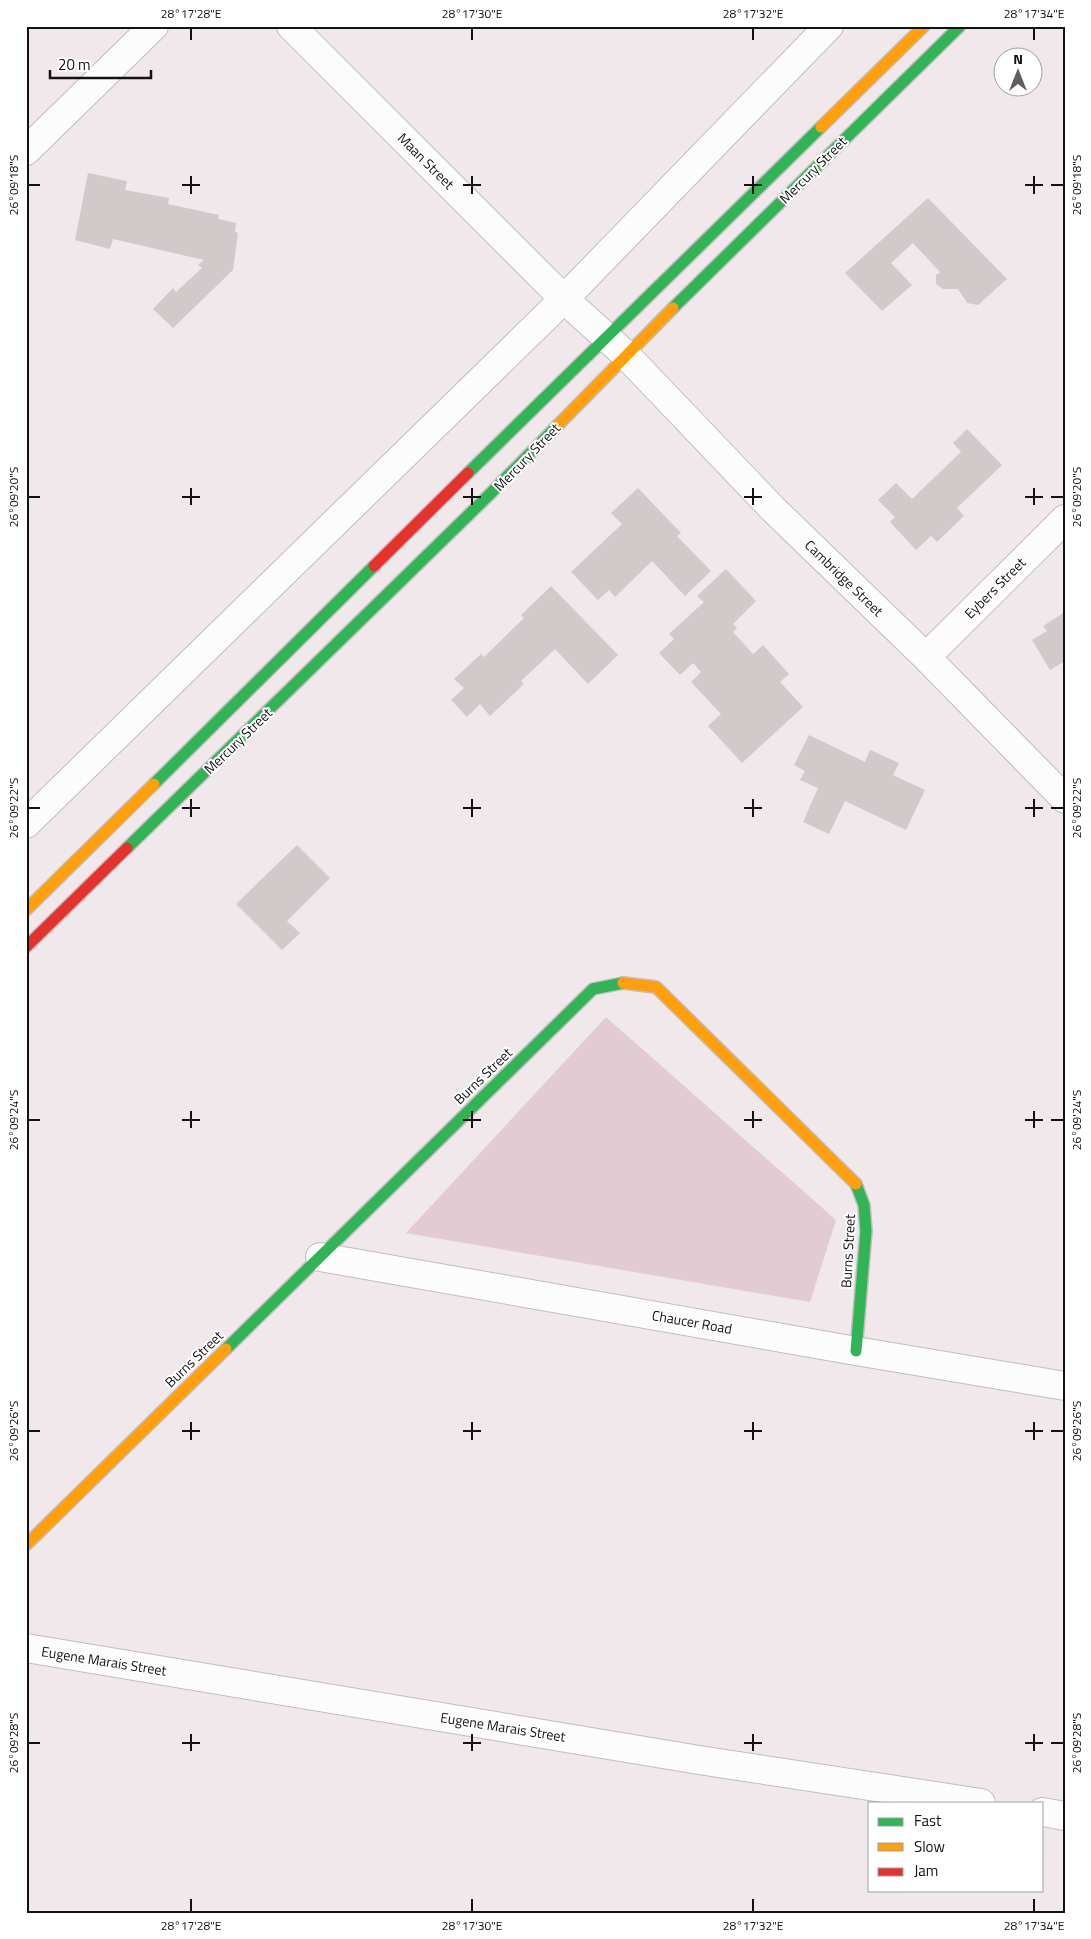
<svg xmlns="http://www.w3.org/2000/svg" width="1091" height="1939" viewBox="0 0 1091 1939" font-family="'Titillium Web',sans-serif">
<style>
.green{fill:#e2cbd2}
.building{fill:#d0cacb}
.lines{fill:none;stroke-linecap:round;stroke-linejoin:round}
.street-casing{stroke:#c3bdbf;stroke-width:30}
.fast-casing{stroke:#c3bdbf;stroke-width:14}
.slow-casing{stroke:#c3bdbf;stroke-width:14}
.jam-casing{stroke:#c3bdbf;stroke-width:14}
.street{stroke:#fdfcfc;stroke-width:28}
.fast{stroke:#30b455;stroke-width:11}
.slow{stroke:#ff9f0a;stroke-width:11}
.jam{stroke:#e5322d;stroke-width:11}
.ticks{fill:none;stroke:#151011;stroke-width:2}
.labels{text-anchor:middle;stroke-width:4;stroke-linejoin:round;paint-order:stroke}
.street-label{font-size:14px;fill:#151011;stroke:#fff}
.neatline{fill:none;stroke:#151011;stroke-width:2}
.ticks-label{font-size:12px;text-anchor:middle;fill:#151011}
</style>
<rect width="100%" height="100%" fill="#f0e8ea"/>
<path class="green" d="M606 1017 836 1220 810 1302 406 1233Z"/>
<path class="building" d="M88 173 127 181 125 190 169 198 168 204 219 215 218 219 236 223 235 232 238 233 233 270 173 328 153 309 173 288 176 292 202 268 198 265 204 260 113 239 110 249 75 240Z
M928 198 1007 279 978 305 967 303 958 289H943L936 284V275L940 272 913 243 891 263 912 285 882 311 845 273Z
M967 429 1002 465 957 508 964 516 937 542 931 536 916 550 890 522 895 517 878 500 896 483 912 499 961 452 953 443Z
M638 488 681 533 677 536 711 571 685 596 652 561 615 597 609 590 598 600 571 572 622 524 611 513Z
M726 569 756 601 733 624 737 628 733 632 753 654 763 645 789 674 780 682 803 707 742 763 708 726 721 714 691 682 701 672 693 663 680 675 659 653 674 639 669 634 704 602 697 596Z
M551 586 618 655 588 684 555 649 521 681 524 684 490 716 480 704 467 717 451 700 464 688 454 679 481 654 484 657 524 618 521 615Z
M1065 612V661L1050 670 1032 640 1047 631 1043 626Z
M809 735 865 762 870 750 899 763 893 775 925 790 906 830 845 801 829 834 803 822 818 788 800 780 805 771 794 765Z
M297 845 330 878 287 921 300 933 282 950 236 904Z"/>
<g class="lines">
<g class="street-casing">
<path id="street" d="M291 26 564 299 626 355 772 508 926 657 1065 799
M26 151 154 26
M926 657 1065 519
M26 824 564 299 829 26
M320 1257 856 1351 1065 1386
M26 1648 699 1760 981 1803
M1042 1812 1065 1816"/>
</g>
<g class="fast-casing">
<path id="fast" d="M673 308 960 26
M468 473 821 127
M154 784 374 566
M127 848 490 494 557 426
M856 1184 864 1205 866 1231 856 1351
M226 1349 593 989 623 983"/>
</g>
<g class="slow-casing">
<path id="slow" d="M821 127 924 26
M557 426 673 308
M26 910 154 784
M623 983 656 987 856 1184
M26 1545 226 1349"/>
</g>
<g class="jam-casing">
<path id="jam" d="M374 566 468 473
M26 947 127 848"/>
</g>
<use href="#street" class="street"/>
<use href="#fast" class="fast"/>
<use href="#slow" class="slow"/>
<use href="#jam" class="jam"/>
</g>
<path class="ticks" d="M191 28V40M472 28V40M753 28V40M1034 28V40M191 176V194M472 176V194M753 176V194M1034 176V194M28 185H40M182 185H200M463 185H481M744 185H762M1025 185H1043M1051 185H1064M191 488V505M472 488V505M753 488V505M1034 488V505M28 497H40M182 497H200M463 497H481M744 497H762M1025 497H1043M1051 497H1064M191 799V817M472 799V817M753 799V817M1034 799V817M28 808H40M182 808H200M463 808H481M744 808H762M1025 808H1043M1051 808H1064M191 1111V1128M472 1111V1128M753 1111V1128M1034 1111V1128M28 1120H40M182 1120H200M463 1120H481M744 1120H762M1025 1120H1043M1051 1120H1064M191 1422V1440M472 1422V1440M753 1422V1440M1034 1422V1440M28 1431H40M182 1431H200M463 1431H481M744 1431H762M1025 1431H1043M1051 1431H1064M191 1734V1751M472 1734V1751M753 1734V1751M1034 1734V1751M28 1743H40M182 1743H200M463 1743H481M744 1743H762M1025 1743H1043M1051 1743H1064M191 1899V1912M472 1899V1912M753 1899V1912M1034 1899V1912"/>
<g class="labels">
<g class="street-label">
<text transform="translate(426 161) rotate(45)" y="5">Maan Street</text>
<text transform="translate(813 170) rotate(-45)" y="5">Mercury Street</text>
<text transform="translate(527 457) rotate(-46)" y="5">Mercury Street</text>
<text transform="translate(844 578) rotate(44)" y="5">Cambridge Street</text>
<text transform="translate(995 588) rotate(-45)" y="5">Eybers Street</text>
<text transform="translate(238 741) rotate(-44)" y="5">Mercury Street</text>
<text transform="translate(483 1076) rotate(-44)" y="5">Burns Street</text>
<text transform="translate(848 1251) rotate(-87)" y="5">Burns Street</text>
<text transform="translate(692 1322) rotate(10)" y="5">Chaucer Road</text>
<text transform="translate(194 1359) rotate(-44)" y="5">Burns Street</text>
<text transform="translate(104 1661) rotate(9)" y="5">Eugene Marais Street</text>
<text transform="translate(503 1727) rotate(9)" y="5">Eugene Marais Street</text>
</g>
</g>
<rect width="1091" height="1939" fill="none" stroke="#ffffff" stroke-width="55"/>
<rect x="868" y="1802" width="175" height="90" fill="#ffffff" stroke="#a19fa0"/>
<rect x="878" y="1818" width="25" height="8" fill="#30b455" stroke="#a19fa0"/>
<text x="914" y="1826" font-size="15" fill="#151011">Fast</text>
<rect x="878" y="1843" width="25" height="8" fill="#ff9f0a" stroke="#a19fa0"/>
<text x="914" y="1852" font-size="15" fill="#151011">Slow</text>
<rect x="878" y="1868" width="25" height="8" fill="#e5322d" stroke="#a19fa0"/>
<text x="914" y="1876" font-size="15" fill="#151011">Jam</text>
<g transform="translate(1018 72)"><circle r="24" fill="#ffffff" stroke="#a19fa0"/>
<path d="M0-4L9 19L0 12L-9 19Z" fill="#625c5d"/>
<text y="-8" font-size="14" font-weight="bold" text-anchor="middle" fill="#151011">N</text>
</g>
<path d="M50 70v8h101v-8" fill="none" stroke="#151011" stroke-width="2.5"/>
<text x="58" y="70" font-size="15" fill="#151011" stroke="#ffffff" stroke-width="4" paint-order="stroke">20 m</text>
<rect x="28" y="28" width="1036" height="1884" class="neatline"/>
<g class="ticks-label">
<text x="191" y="18">28°17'28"E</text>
<text x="472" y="18">28°17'30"E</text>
<text x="753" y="18">28°17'32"E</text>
<text x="1034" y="18">28°17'34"E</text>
<text transform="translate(14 185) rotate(-90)" y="4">26°09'18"S</text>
<text transform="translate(1077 185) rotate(-90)" y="4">26°09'18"S</text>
<text transform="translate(14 497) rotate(-90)" y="4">26°09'20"S</text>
<text transform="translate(1077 497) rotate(-90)" y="4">26°09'20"S</text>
<text transform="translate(14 808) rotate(-90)" y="4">26°09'22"S</text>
<text transform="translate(1077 808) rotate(-90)" y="4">26°09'22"S</text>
<text transform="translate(14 1120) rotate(-90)" y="4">26°09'24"S</text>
<text transform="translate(1077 1120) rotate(-90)" y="4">26°09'24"S</text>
<text transform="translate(14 1431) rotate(-90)" y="4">26°09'26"S</text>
<text transform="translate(1077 1431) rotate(-90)" y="4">26°09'26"S</text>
<text transform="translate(14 1743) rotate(-90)" y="4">26°09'28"S</text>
<text transform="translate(1077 1743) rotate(-90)" y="4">26°09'28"S</text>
<text x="191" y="1930">28°17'28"E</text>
<text x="472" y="1930">28°17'30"E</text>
<text x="753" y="1930">28°17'32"E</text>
<text x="1034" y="1930">28°17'34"E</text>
</g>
</svg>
